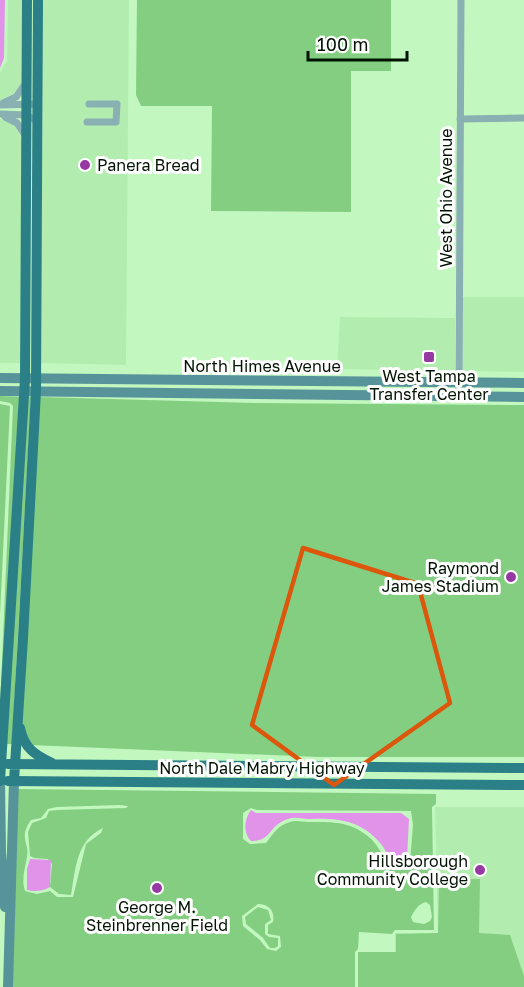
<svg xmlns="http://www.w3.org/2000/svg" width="524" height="987" viewBox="0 0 524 987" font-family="'Golos Text',sans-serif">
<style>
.built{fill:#b2edaf}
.green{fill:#84ce81;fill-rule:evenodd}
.water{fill:#e193ea}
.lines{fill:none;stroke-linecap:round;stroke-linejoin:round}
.street{stroke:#89b0b3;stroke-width:7}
.secondary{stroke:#57949a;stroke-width:10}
.primary{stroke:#2b8087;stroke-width:10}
.marked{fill:none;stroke:#dc560c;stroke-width:4.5;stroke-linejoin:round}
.poi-dot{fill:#9739a2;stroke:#fff;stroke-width:2}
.labels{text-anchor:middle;stroke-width:6;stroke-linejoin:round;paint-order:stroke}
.poi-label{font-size:16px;fill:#021302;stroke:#fff}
.street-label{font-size:16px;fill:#021302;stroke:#fff}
</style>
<rect width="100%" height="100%" fill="#c2f8bf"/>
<path class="built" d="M8 0H23V81L13 94 0 100V73L7 61Z
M42 0H129L126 365 39 363 43 122Z
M0 119 14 125 22 139 21 363H0Z
M463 297H524V372L463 371Z
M340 317 455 318V371L337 369Z
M435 807H524V987H358V952H395V933H438Z"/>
<path class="green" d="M137 0H391V71H351V212L211 211 212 106H141L136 95Z
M0 396 20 397 0 708 13 406 10 403 0 401Z
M27 397H31L12 744H6Z
M39 397 255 403 524 405V757H318L30 745 22 722Z
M0 404 10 406 0 615Z
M17 789 436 794V804L432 807 434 930H395L392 934 359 932 358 949 355 952V987H11ZM119 805 128 806 126 808 57 810 49 811 46 818 32 823 28 832 30 856 34 858 48 859 52 864 50 887 59 894 71 895C76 867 76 841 103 828L101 833 86 844 73 897H57L50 891 37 894 25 891C21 879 25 869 27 857 30 842 18 839 31 820L41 818 48 809 57 807ZM251 808 257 810 411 811 413 825 410 862C405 866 400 870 394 867 385 863 379 845 370 838 351 821 332 822 309 822 302 822 296 820 290 822 278 825 273 834 266 843L250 844 243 839V813ZM426 902 430 905 432 917 430 921 424 924 413 922 411 917C415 910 418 904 426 902ZM258 904C269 904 275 911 273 922L268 925V934L280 936 281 947 276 951 267 949 260 940 243 926 242 916Z
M480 879 479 933 510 935 524 976V987H358V952H396V934L438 933 439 880Z
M258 907 268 910 271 920 265 924V934L269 937 278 938V946L275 948H270L263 938 246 924 245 917Z"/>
<path class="water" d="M0 0H5L4 58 0 68Z
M251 810 256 813H401L409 819 407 859 401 864 393 863C388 858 386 850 381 844 362 821 339 818 311 819 303 819 295 816 288 819 267 826 273 841 251 841 243 833 244 819 251 810Z
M30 859 51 860 50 887C44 891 34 892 27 890V869Z"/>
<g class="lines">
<path class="street" d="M3 103 16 97 25 84
M0 105 38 104
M0 114 26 115 38 122
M5 117 17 123 25 135
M460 119 524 118
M87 122H116L117 104H89
M459 396 461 0"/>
<path class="secondary" d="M0 378 524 383
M0 391 524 397
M0 781 1 852 5 907
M8 987 14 781"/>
<path class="primary" d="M20 728C24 748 35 755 52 763
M8 764 524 768
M0 781 25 379 27 0
M8 781 524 785
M14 781 23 638 36 391 38 0"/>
</g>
<path class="marked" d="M303 548 418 584 450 703 334 785 252 725Z"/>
<g class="poi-dot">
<circle cx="85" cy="165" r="6"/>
<rect x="423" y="351" width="12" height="12" rx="3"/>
<circle cx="511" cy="577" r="6"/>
<circle cx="480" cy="870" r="6"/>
<circle cx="157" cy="888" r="6"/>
</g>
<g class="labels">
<g class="poi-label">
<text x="97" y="171" text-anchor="start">Panera Bread</text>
<text x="429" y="382">West Tampa<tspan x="429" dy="18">Transfer Center</tspan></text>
<text x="499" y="574" text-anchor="end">Raymond<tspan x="499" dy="18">James Stadium</tspan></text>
<text x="468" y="867" text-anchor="end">Hillsborough<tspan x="468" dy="18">Community College</tspan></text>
<text x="157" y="913">George M.<tspan x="157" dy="18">Steinbrenner Field</tspan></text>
</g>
<g class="street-label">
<text transform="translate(446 198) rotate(-90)" y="6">West Ohio Avenue</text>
<text x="262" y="372">North Himes Avenue</text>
<text x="262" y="774">North Dale Mabry Highway</text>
</g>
</g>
<path d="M308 51v9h99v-9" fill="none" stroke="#021302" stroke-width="3"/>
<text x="317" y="51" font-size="18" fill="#021302" stroke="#ffffff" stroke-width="4.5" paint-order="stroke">100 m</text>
</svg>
